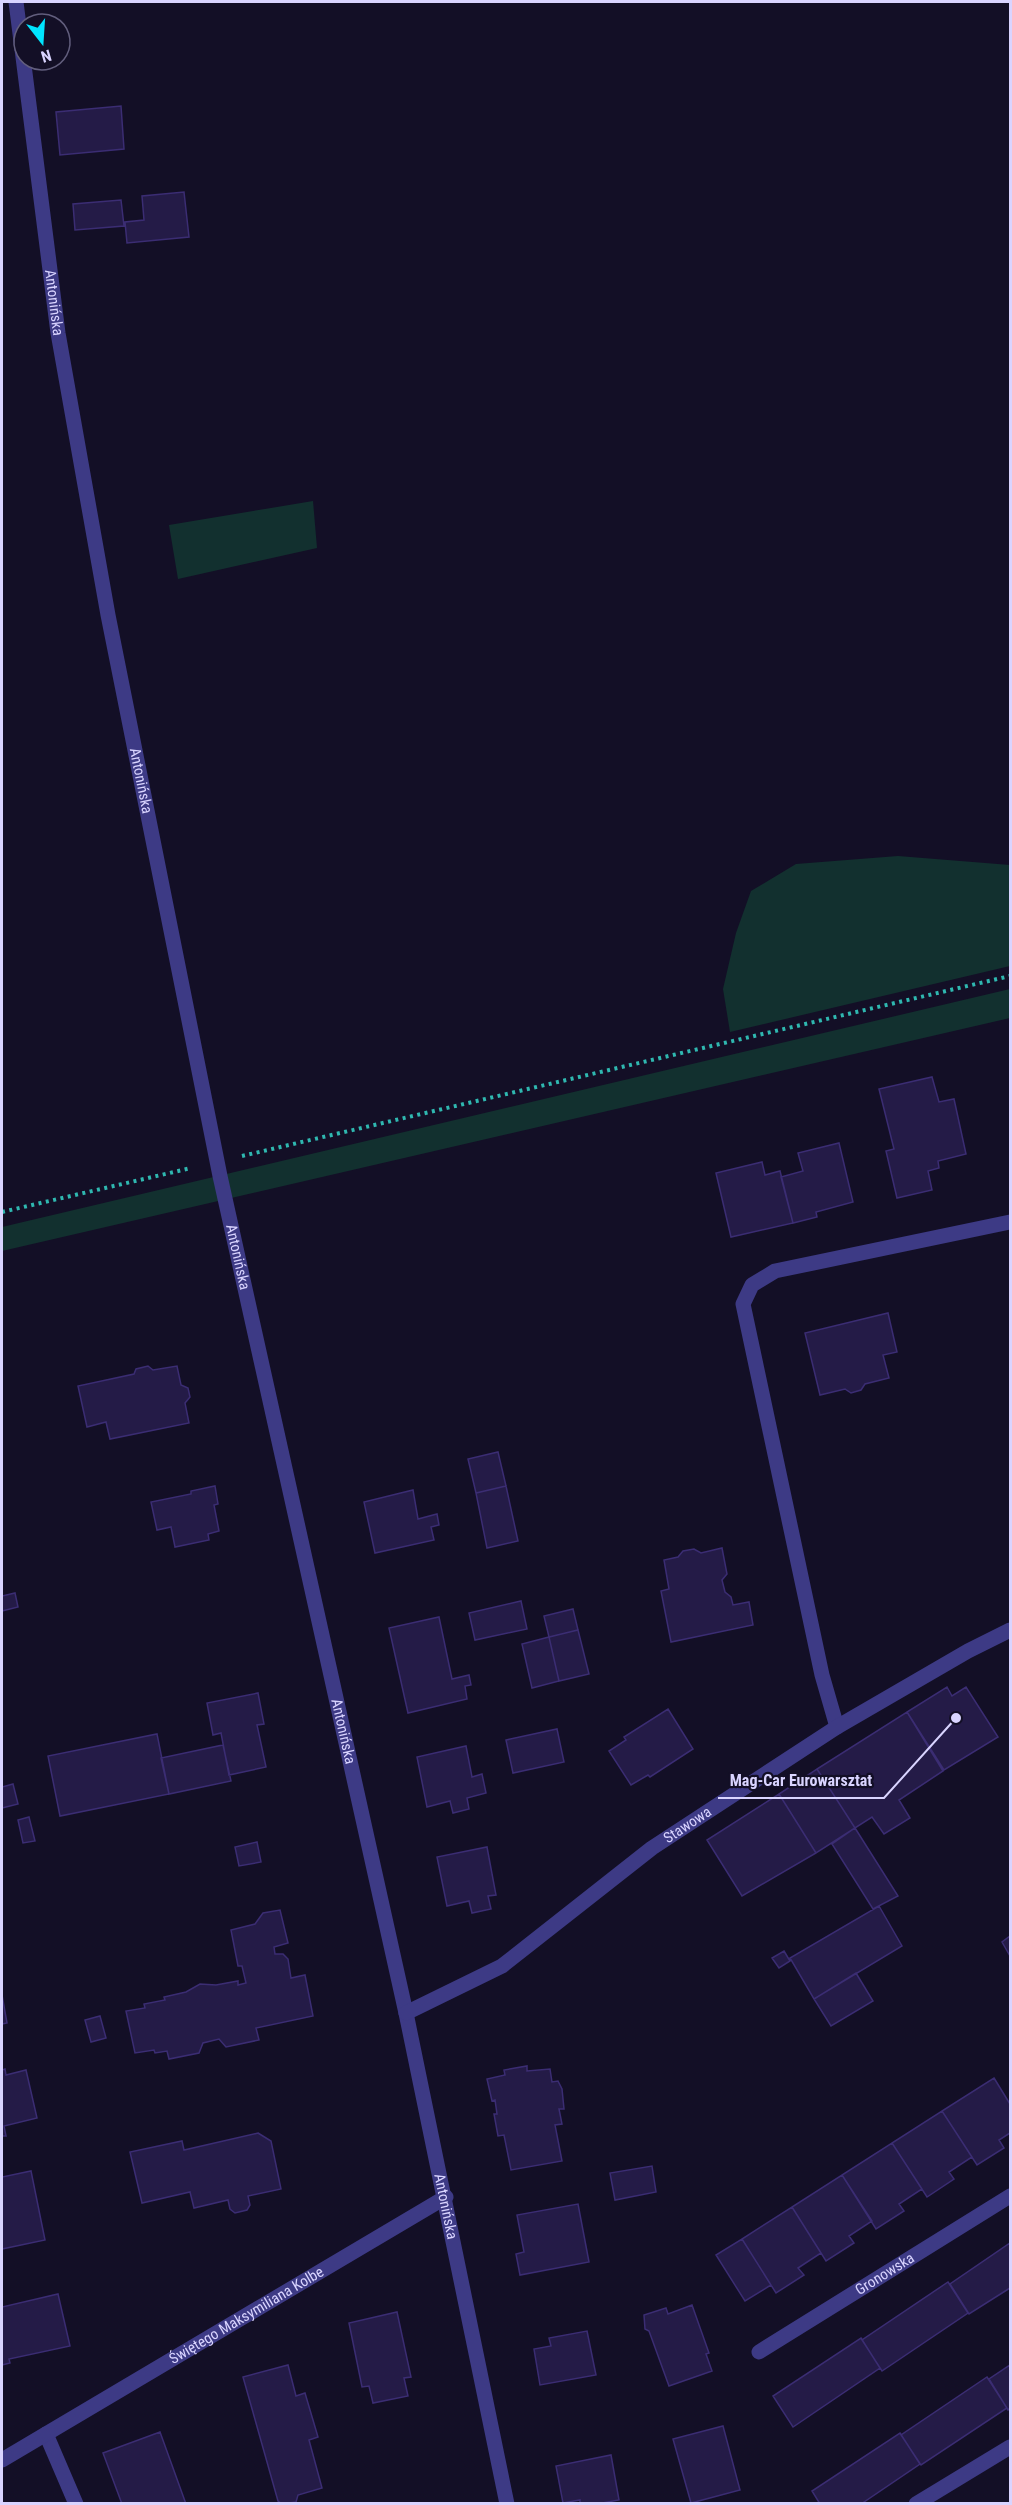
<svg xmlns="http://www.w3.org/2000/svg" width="1012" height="2505" viewBox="0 0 1012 2505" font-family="'Roboto Condensed',sans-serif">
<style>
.green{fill:#12302f}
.building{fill:#241b47;stroke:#3b2d73;stroke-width:1.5}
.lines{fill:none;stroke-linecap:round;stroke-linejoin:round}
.path{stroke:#2fb8b0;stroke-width:4;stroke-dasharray:3 4.5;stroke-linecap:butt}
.service{stroke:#3d3a85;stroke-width:15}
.minor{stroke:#3d3a85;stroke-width:15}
.labels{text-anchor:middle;stroke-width:4.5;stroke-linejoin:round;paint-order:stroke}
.street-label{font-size:15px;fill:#d9d4ff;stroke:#130f26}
.leader{fill:none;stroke:#d9d4ff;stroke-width:2}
.callout-dot{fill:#d9d4ff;stroke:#130f26;stroke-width:2}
.callout-label{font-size:16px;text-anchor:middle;font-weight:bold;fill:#d9d4ff;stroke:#130f26;stroke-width:4.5;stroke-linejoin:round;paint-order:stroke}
</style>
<rect width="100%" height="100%" fill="#130f26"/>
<path class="green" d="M313 501 317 548 178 579 169 525Z
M898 856 1010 865V966L730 1032 723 989 736 933 751 891 796 864Z
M1010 989V1018L2 1251V1227Z"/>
<path class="building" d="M121 106 124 149 60 155 56 112Z
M184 192 189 237 127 243 125 222 144 220 142 196Z
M121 200 124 226 75 230 73 204Z
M932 1077 939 1102 954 1099 966 1154 938 1161 939 1168 928 1171 932 1190 897 1198 886 1151 894 1149 879 1089Z
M839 1143 853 1202 816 1212 817 1217 793 1223 781 1177 803 1171 798 1153Z
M762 1162 765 1175 780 1171 793 1223 731 1237 716 1173Z
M888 1313 897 1352 883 1355 889 1378 865 1384 861 1390 851 1393 845 1389 820 1395 805 1333Z
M148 1366 153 1370 177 1366 181 1385 188 1388 190 1397 185 1403 189 1423 110 1439 106 1422 87 1427 78 1386 134 1374 136 1369Z
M498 1452 506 1486 476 1493 468 1459Z
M215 1486 218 1504 214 1505 219 1531 208 1534 209 1540 175 1547 171 1527 157 1530 151 1502 191 1494V1491Z
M506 1486 518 1541 487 1548 476 1493Z
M413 1490 418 1519 437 1514 439 1525 431 1527 434 1540 375 1553 364 1502Z
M722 1548 727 1574 722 1580 725 1592 731 1597 733 1605 749 1602 753 1625 671 1642 661 1591 669 1589 664 1560 678 1557 683 1551 694 1549 701 1553Z
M15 1593 18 1607 2 1611V1596Z
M521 1601 527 1629 475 1640 469 1613Z
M573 1609 578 1630 549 1637 544 1616Z
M439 1617 452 1679 469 1675 471 1685 465 1686 467 1699 408 1713 389 1628Z
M578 1630 589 1674 559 1681 549 1637Z
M549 1637 559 1681 532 1688 522 1644Z
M947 1687 952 1696 966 1687 998 1737 944 1770 907 1712Z
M258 1693 264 1724 257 1725 266 1767 229 1775 221 1733 213 1735 207 1703Z
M668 1709 693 1749 650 1777 648 1775 631 1785 609 1751 626 1740 624 1737Z
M907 1712 943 1771 899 1800 910 1818 884 1834 872 1817 855 1828 817 1769Z
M557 1729 564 1762 513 1773 506 1740Z
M157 1734 169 1794 60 1816 48 1756Z
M223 1745 231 1781 169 1794 161 1758Z
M466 1746 472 1777 482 1774 486 1793 467 1798 469 1809 453 1813 450 1801 427 1807 417 1757Z
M817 1769 855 1828 816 1853 779 1794Z
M13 1784 18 1804 2 1808V1787Z
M779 1794 816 1853 742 1896 707 1840Z
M29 1817 35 1841 23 1843 18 1820Z
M855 1828 898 1896 873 1909 832 1844Z
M257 1842 261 1862 239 1866 235 1847Z
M487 1847 496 1895 488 1896 491 1909 472 1913 469 1901 447 1906 437 1857Z
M879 1906 902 1946 814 1999 790 1958Z
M280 1910 288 1943 274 1947 275 1954H283L288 1959 291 1978 305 1975 313 2016 256 2028 259 2040 226 2047 219 2039 203 2043 199 2053 169 2059 167 2051 155 2053 154 2050 135 2053 126 2011 145 2008 144 2004 165 2000 164 1997 186 1992 200 1984 216 1985 238 1981V1985L246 1983 242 1966H238L231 1930 255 1924 263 1913Z
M1010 1936V1956L1002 1942Z
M784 1951 790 1961 779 1968 772 1958Z
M856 1973 873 2001 831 2026 814 1999Z
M2 1995 7 2023 2 2024Z
M100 2016 106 2038 91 2042 85 2020Z
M527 2066V2071L550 2069 552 2082 558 2081 562 2089 564 2109H559L562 2124 555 2125 562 2161 511 2170 504 2135 498 2136 494 2114H497L495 2100 492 2101 487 2079 505 2075 504 2070Z
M5 2069 6 2075 26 2070 37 2118 4 2126 6 2136H2V2070Z
M994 2078 1010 2104V2133L999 2140 1004 2148 977 2165 942 2111Z
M942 2111 972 2157 949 2172 954 2179 927 2197 892 2143Z
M258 2133 271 2141 281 2189 248 2196 250 2205 247 2210 235 2213 230 2209 228 2200 194 2208 190 2192 142 2203 130 2152 182 2141 184 2150Z
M892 2143 922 2189 899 2204 904 2211 876 2229 842 2175Z
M652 2166 656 2192 615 2200 610 2173Z
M31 2171 45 2240 2 2249V2177Z
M842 2175 872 2221 849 2236 854 2243 826 2261 792 2207Z
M578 2204 589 2262 520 2275 516 2254 524 2252 517 2215Z
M792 2207 821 2253 798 2268 804 2275 776 2293 742 2239Z
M742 2239 771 2285 745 2301 716 2255Z
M1010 2243V2288L969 2314 950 2284Z
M948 2282 968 2313 882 2371 862 2340Z
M58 2294 70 2346 9 2359 10 2363 2 2365V2307Z
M692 2305 709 2353 706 2354 712 2371 669 2386 649 2331 645 2329 644 2315 666 2308 668 2314Z
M397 2312 411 2377 404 2378 408 2396 373 2403 369 2386 362 2387 349 2323Z
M587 2331 596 2375 540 2385 534 2349 551 2346 549 2338Z
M861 2338 880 2368 793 2427 773 2396Z
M288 2365 296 2396 305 2393 318 2437 309 2440 322 2488 298 2495 296 2502 282 2504 278 2501 243 2377Z
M1010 2365V2408L1008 2410 989 2379Z
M987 2377 1007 2408 921 2465 901 2435Z
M723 2426 740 2490 691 2503 673 2439Z
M160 2432 186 2504H122L103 2453Z
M900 2433 920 2464 861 2504H820L812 2491Z
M611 2455 619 2500 597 2504H580V2500L563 2503 556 2466Z"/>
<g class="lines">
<path class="path" d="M242 1156 1010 976
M2 1212 191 1168"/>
<g class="service">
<path id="s1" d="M759 2352 1010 2196"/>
<path d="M916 2504 1010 2447"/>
</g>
<g class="minor">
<path id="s2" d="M16 2 58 333 108 615 220 1176 406 2013 507 2504"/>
<path d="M837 1727 822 1675 743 1304 752 1285 775 1271 1010 1222"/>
<path id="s3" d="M406 2013 502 1966 652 1848 837 1727 968 1651 1010 1630"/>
<path d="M46 2434 76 2504"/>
<path id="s4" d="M2 2460 446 2197"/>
</g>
</g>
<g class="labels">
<g class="street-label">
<text dy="5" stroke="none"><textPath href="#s2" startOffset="303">Antonińska</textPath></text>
<text dy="5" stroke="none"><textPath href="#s2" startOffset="789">Antonińska</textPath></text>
<text dy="5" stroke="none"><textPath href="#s2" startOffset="1275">Antonińska</textPath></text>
<text dy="5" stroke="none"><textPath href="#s2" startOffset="1761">Antonińska</textPath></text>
<text dy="5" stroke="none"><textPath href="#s3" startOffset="340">Stawowa</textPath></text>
<text dy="5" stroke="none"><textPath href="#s2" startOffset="2247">Antonińska</textPath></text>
<text dy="5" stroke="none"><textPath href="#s1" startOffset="148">Gronowska</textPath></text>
<text dy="5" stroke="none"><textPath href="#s4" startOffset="284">Świętego Maksymiliana Kolbe</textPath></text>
</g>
</g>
<path class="leader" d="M956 1718L884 1798H718"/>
<circle class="callout-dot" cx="956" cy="1718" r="6"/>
<g class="callout-label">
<text x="801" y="1786">Mag-Car Eurowarsztat</text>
</g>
<rect width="1012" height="2505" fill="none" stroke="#d9d4ff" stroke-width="6"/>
<g transform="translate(42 42) rotate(163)"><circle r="28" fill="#130f26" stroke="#625e7d" stroke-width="1.5"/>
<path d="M0-4.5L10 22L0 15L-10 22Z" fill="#00e5ff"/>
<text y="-9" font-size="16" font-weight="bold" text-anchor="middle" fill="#d9d4ff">N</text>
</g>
</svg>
